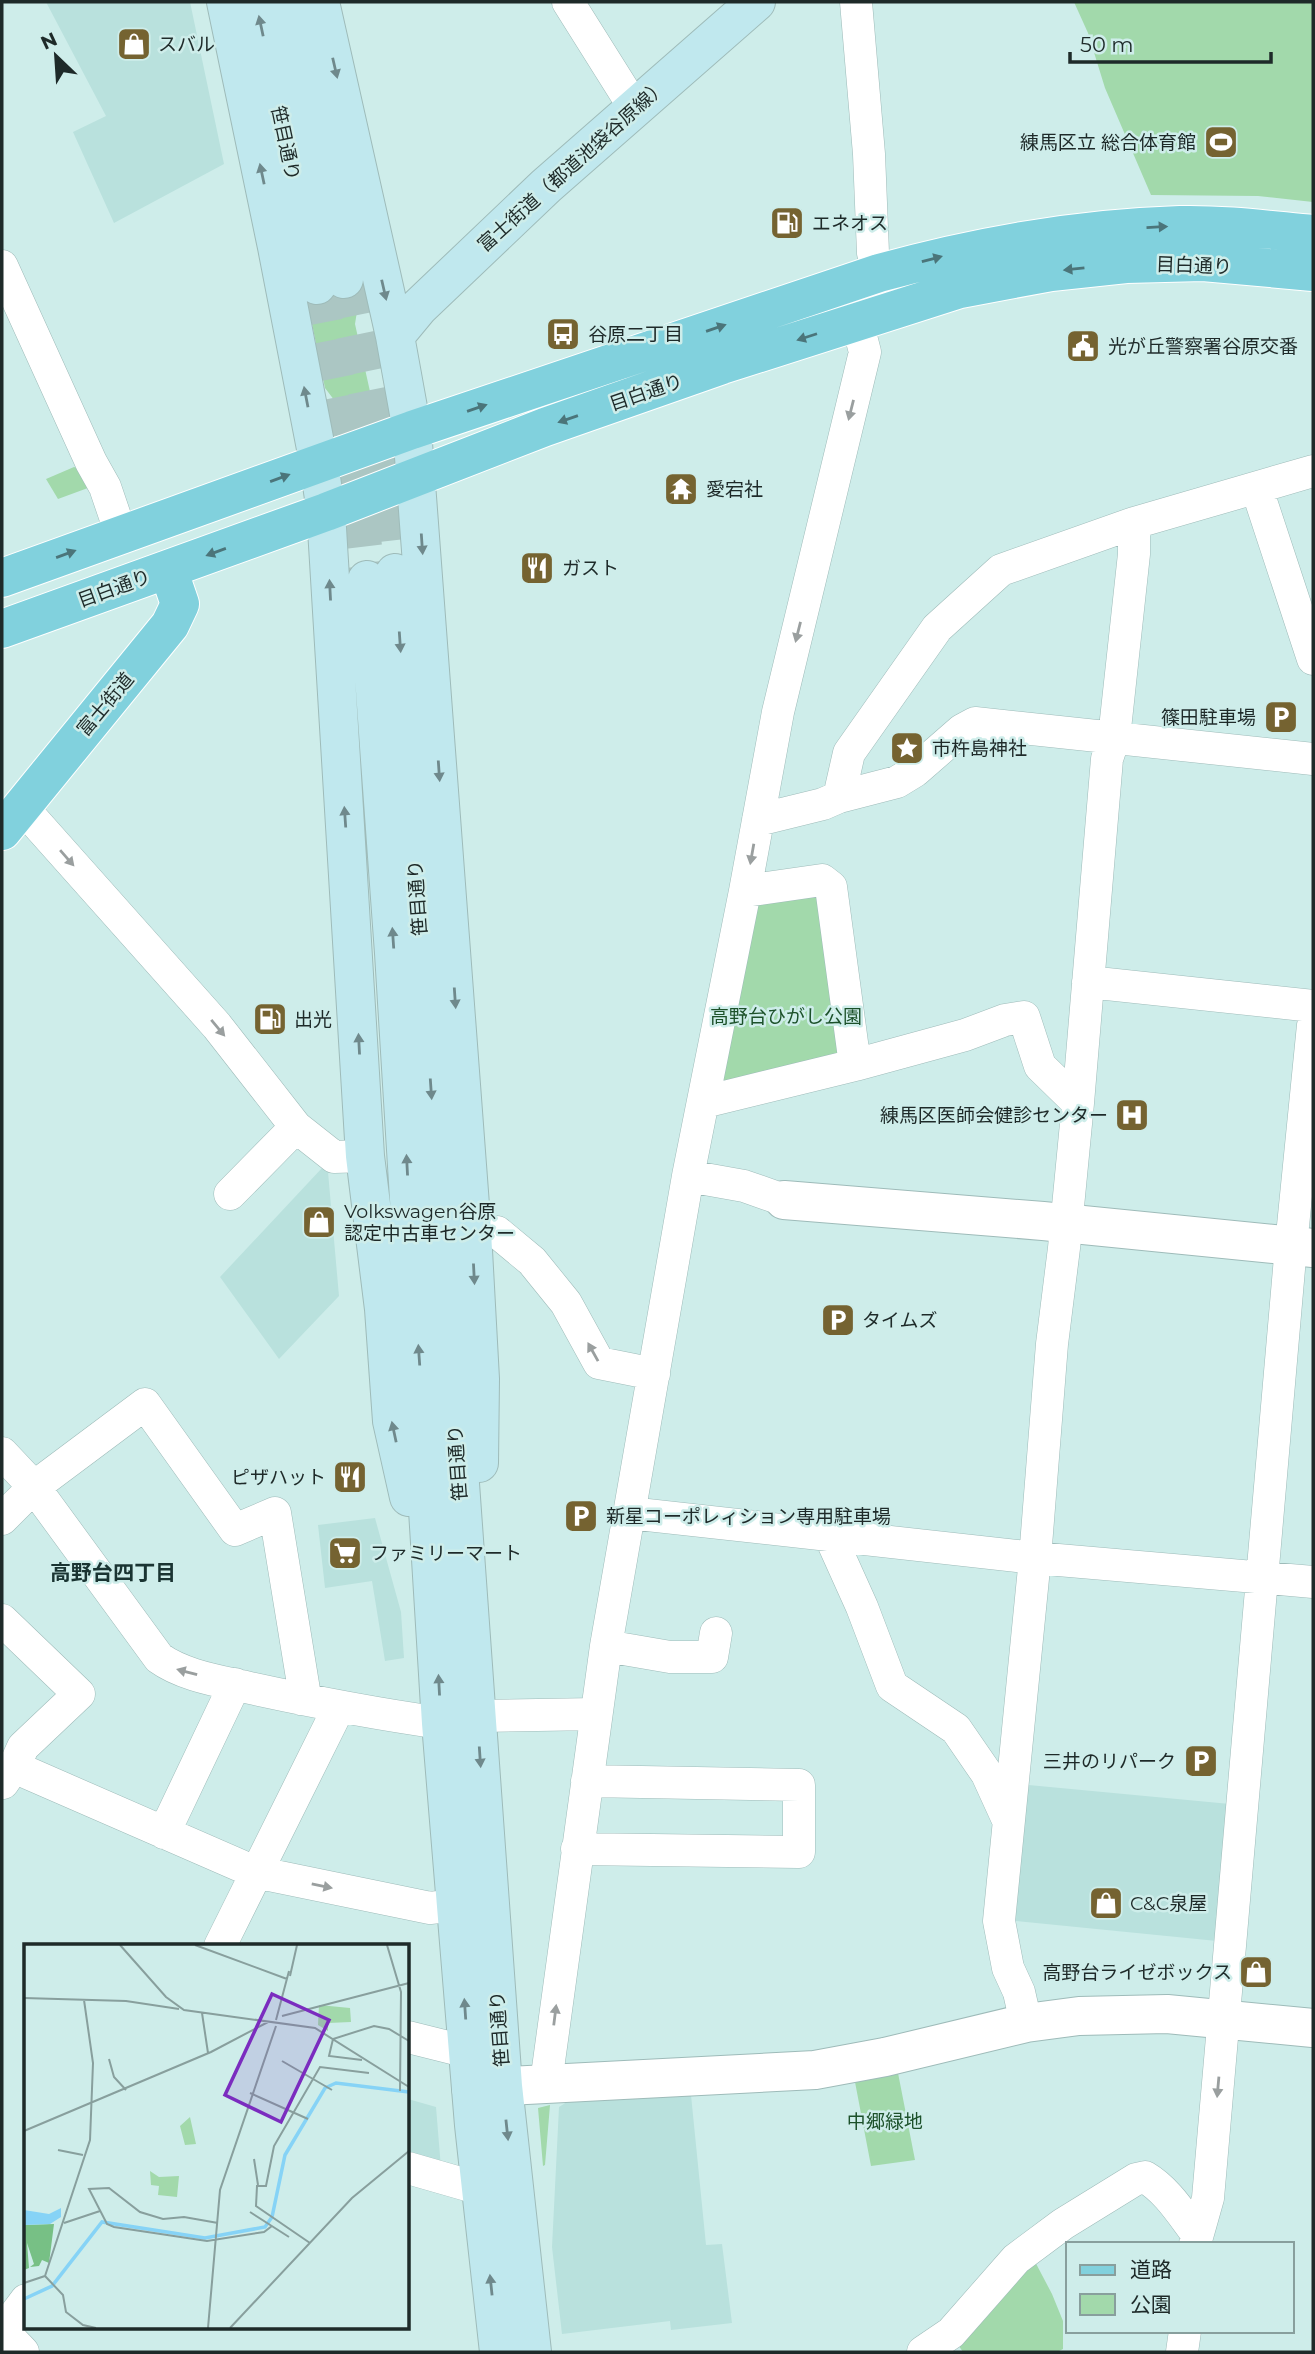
<svg xmlns="http://www.w3.org/2000/svg" width="1315" height="2354" viewBox="0 0 1315 2354" font-family="Montserrat,'Noto Sans JP',sans-serif">
<style>
.built{fill:#b9e1dd}
.green{fill:#a2d9ab}
.lines{fill:none;stroke-linecap:round;stroke-linejoin:round}
.secondary-tunnel{stroke:#abc6c3;stroke-width:38;stroke-dasharray:38 19;stroke-linecap:butt}
.minor-casing{stroke:#9ebbb9;stroke-width:33}
.tertiary-casing{stroke:#9ebbb9;stroke-width:40}
.secondary-casing{stroke:#9ebbb9;stroke-width:40}
.primary-casing{stroke:#fff;stroke-width:40}
.minor{stroke:#fff;stroke-width:32}
.tertiary{stroke:#fff;stroke-width:38}
.secondary{stroke:#c0e8ee;stroke-width:38}
.primary{stroke:#81d1dd;stroke-width:38}
.oneway{fill:#6f898c}
.oneway2{fill:#4b757a}
.oneway3{fill:#9a9f9f}
.labels{text-anchor:middle;stroke-width:5;stroke-linejoin:round;paint-order:stroke}
.poi-label{font-size:19px;fill:#1e2a29;stroke:#ceedea;text-anchor:start}
.street-label{font-size:19px;fill:#1e2a29;stroke:#ceedea}
.park-label{font-size:19px;fill:#1c512a;stroke:#ceedea}
.neighbourhood-label{font-size:21px;font-weight:bold;fill:#1a3432;stroke:#ceedea}
.inset-river{fill:none;stroke:#86d3f6;stroke-width:3.5}
.inset-road{fill:none;stroke:#889f9d;stroke-width:2}
.view{fill:#7b2cbf;fill-opacity:0.15;stroke:#7b2cbf;stroke-width:3.5}
.inset-edge{fill:none;stroke:#1e2a29;stroke-width:3.5}
</style>
<rect width="100%" height="100%" fill="#ceedea"/>
<path class="built" d="M46 2H190L224 164 114 223 73 132 106 116Z
M322 1168 328 1172 339 1296 279 1359 220 1277Z
M375 1518 401 1612 404 1658 385 1661 372 1581 325 1588 318 1525Z
M1018 1784 1230 1804 1217 1941 1005 1920Z
M691 2095 706 2245 722 2244 732 2323 671 2330 670 2321 562 2334 552 2247 559 2107 570 2100Z
M408 2099 436 2107 441 2168 408 2161Z"/>
<path class="green" d="M1074 2H1313V202L1258 196 1151 195 1105 88 1088 33Z
M362 280 355 324 373 405 372 416 356 419 341 409 325 388 306 294Z
M74 467 85 471 96 485 58 499 46 479Z
M816 891 844 1048 835 1059 730 1088 718 1081 754 908 768 896Z
M898 2073 915 2160 871 2166 855 2082Z
M550 2105 545 2165 543 2166 538 2108Z
M1032 2256 1052 2294 1063 2321V2349L1057 2352H963L954 2339Z"/>
<g class="lines">
<path class="secondary-tunnel" d="M344 279 383 470 395 573
M317 285 355 480 367 580"/>
<g class="minor-casing">
<path id="minor" d="M568 2 634 107
M856 2 869 154 873 253 879 273
M2 266 91 462 105 487 121 534
M1257 489 1313 659
M839 797 849 753 937 628 1001 570 1134 523 1313 471
M22 807 217 1026 296 1127 334 1157 365 1156
M758 820 823 804 839 797 897 782 915 771 962 730 975 723 1313 759
M745 891 822 880 831 887 855 1065
M1088 982 1313 1006
M704 1102 855 1065 965 1035 1005 1020 1024 1017 1040 1066 1078 1103
M688 1176 744 1186 784 1200
M230 1194 296 1127
M472 1232H497L532 1261 566 1303 599 1363 654 1374
M2 1453 34 1487 159 1658C184 1676 220 1681 250 1688 314 1702 377 1714 441 1723
M629 1513 1035 1558 1313 1582
M2 1519 34 1487 145 1404 235 1530 275 1513 304 1690 301 1699
M830 1536 862 1607 892 1686 956 1729 987 1774 1008 1820
M2 1620 79 1694 23 1747 14 1767 3 1783
M606 1646 670 1657H712L716 1633
M477 1716 596 1714
M14 1767 255 1872 430 1908 457 1905
M164 1833 235 1684
M577 1849 799 1852V1785L587 1781
M220 1946 339 1707
M1026 2023 1019 1992 1008 1968 999 1921 1035 1558 1052 1344 1064 1248 1078 1103 1107 759 1114 738 1134 554V523
M408 2037 468 2052
M546 2083 606 1646 688 1176 745 891 778 712 865 352 857 321
M408 2168 481 2189
M1195 2244 1208 2198 1291 1246 1313 1025
M2 2330 23 2352
M2 2332 26 2300
M923 2352 951 2333 1016 2259 1063 2224 1136 2179 1145 2177C1167 2190 1181 2213 1197 2234
M1182 2352 1185 2331"/>
</g>
<g class="tertiary-casing">
<path id="tertiary" d="M784 1200 1043 1221 1313 1248
M471 2088 815 2070 885 2057 1026 2023 1079 2016 1167 2014 1313 2028"/>
</g>
<g class="secondary-casing">
<path id="secondary" d="M226 2 277 247 319 464 326 512 365 1156 384 1309 392 1421 409 1497
M256 2 317 285
M286 2 344 279
M320 2 395 336 412 430 472 1232 480 1379 479 1463
M395 336 419 307 546 186 756 2
M395 573 503 2086 532 2352
M367 580 394 953 441 1723 474 2125 499 2352"/>
</g>
<g class="primary-casing">
<path id="primary" d="M2 578 412 430 879 273C977 246 1077 228 1180 225 1224 224 1269 230 1313 234
M2 629 326 512 545 427 722 365 960 289 1051 272 1126 264 1203 262 1313 272
M2 831 170 625 180 604 168 569"/>
</g>
<use href="#minor" class="minor"/>
<use href="#tertiary" class="tertiary"/>
<use href="#secondary" class="secondary"/>
<use href="#primary" class="primary"/>
</g>
<defs><path id="oneway-solid" d="M-6-.8H1V-3.2L6.5 0L1 3.2V.8H-6Z" transform="scale(1.75)"/></defs>
<g class="oneway">
<use href="#oneway-solid" transform="translate(261 26) rotate(-102)"/>
<use href="#oneway-solid" transform="translate(335 68) rotate(77)"/>
<use href="#oneway-solid" transform="translate(262 174) rotate(-102)"/>
<use href="#oneway-solid" transform="translate(384 290) rotate(77)"/>
<use href="#oneway-solid" transform="translate(306 397) rotate(-101)"/>
<use href="#oneway-solid" transform="translate(422 544) rotate(86)"/>
<use href="#oneway-solid" transform="translate(330 590) rotate(-93)"/>
<use href="#oneway-solid" transform="translate(400 642) rotate(86)"/>
<use href="#oneway-solid" transform="translate(439 771) rotate(86)"/>
<use href="#oneway-solid" transform="translate(345 817) rotate(-94)"/>
<use href="#oneway-solid" transform="translate(393 938) rotate(-94)"/>
<use href="#oneway-solid" transform="translate(455 998) rotate(86)"/>
<use href="#oneway-solid" transform="translate(359 1044) rotate(-93)"/>
<use href="#oneway-solid" transform="translate(431 1089) rotate(86)"/>
<use href="#oneway-solid" transform="translate(407 1165) rotate(-93)"/>
<use href="#oneway-solid" transform="translate(474 1274) rotate(87)"/>
<use href="#oneway-solid" transform="translate(419 1355) rotate(-94)"/>
<use href="#oneway-solid" transform="translate(394 1432) rotate(-102)"/>
<use href="#oneway-solid" transform="translate(439 1685) rotate(-93)"/>
<use href="#oneway-solid" transform="translate(480 1757) rotate(86)"/>
<use href="#oneway-solid" transform="translate(465 2009) rotate(-94)"/>
<use href="#oneway-solid" transform="translate(507 2130) rotate(84)"/>
<use href="#oneway-solid" transform="translate(491 2285) rotate(-96)"/>
</g>
<g class="oneway2">
<use href="#oneway-solid" transform="translate(1157 227) rotate(-3)"/>
<use href="#oneway-solid" transform="translate(932 259) rotate(-15)"/>
<use href="#oneway-solid" transform="translate(1074 269) rotate(174)"/>
<use href="#oneway-solid" transform="translate(716 328) rotate(-19)"/>
<use href="#oneway-solid" transform="translate(807 337) rotate(162)"/>
<use href="#oneway-solid" transform="translate(477 408) rotate(-19)"/>
<use href="#oneway-solid" transform="translate(568 419) rotate(161)"/>
<use href="#oneway-solid" transform="translate(280 478) rotate(-20)"/>
<use href="#oneway-solid" transform="translate(216 552) rotate(160)"/>
<use href="#oneway-solid" transform="translate(66 554) rotate(-20)"/>
</g>
<g class="oneway3">
<use href="#oneway-solid" transform="translate(851 410) rotate(104)"/>
<use href="#oneway-solid" transform="translate(798 632) rotate(104)"/>
<use href="#oneway-solid" transform="translate(752 854) rotate(100)"/>
<use href="#oneway-solid" transform="translate(67 858) rotate(49)"/>
<use href="#oneway-solid" transform="translate(218 1028) rotate(50)"/>
<use href="#oneway-solid" transform="translate(593 1352) rotate(-119)"/>
<use href="#oneway-solid" transform="translate(187 1672) rotate(-165)"/>
<use href="#oneway-solid" transform="translate(322 1886) rotate(12)"/>
<use href="#oneway-solid" transform="translate(555 2015) rotate(-83)"/>
<use href="#oneway-solid" transform="translate(1218 2087) rotate(95)"/>
</g>
<defs>
<g id="shop-square" transform="scale(1.75)"><rect x="-9" y="-9" width="18" height="18" rx="4" fill="#756331" stroke="#ceedea"/><path d="M-5-2.5h2.3a2.7 3.5 0 0 1 5.4 0H5L5.5 6h-11ZM-1.5-2.5h3a1.5 2.3 0 0 0-3 0Z" fill="#fff"/></g>
<g id="stadium-square" transform="scale(1.75)"><rect x="-9" y="-9" width="18" height="18" rx="4" fill="#756331" stroke="#ceedea"/><path d="M0-5a6.5 5 0 1 0 0 10a6.5 5 0 1 0 0-10ZM-3.5-1.8h7v3.6h-7Z" fill="#fff"/></g>
<g id="fuel-square" transform="scale(1.75)"><rect x="-9" y="-9" width="18" height="18" rx="4" fill="#756331" stroke="#ceedea"/><path d="M-5.5-6h7V0h2V4h1.3V-2.5L3-4.5l.8-.8L6-3V5H2.5V1h-1V6h-7ZM-4.2-4.7v3.2H.2V-4.7Z" fill="#fff"/></g>
<g id="bus-square" transform="scale(1.75)"><rect x="-9" y="-9" width="18" height="18" rx="4" fill="#756331" stroke="#ceedea"/><path d="M-5-6H5V4H4V6H2V4H-2V6H-4V4H-5ZM-3.5-4V0h7V-4ZM-3.5 1.2v1.5H-2V1.2ZM2 1.2v1.5H3.5V1.2Z" fill="#fff"/></g>
<g id="civic-square" transform="scale(1.75)"><rect x="-9" y="-9" width="18" height="18" rx="4" fill="#756331" stroke="#ceedea"/><path d="M-.6-6.5H3V-4.5H.6V-3L4-1V1h2V6H-6V1h2V-1L-.6-3ZM-1.2 2.5V6h2.4V2.5Z" fill="#fff"/></g>
<g id="temple-square" transform="scale(1.75)"><rect x="-9" y="-9" width="18" height="18" rx="4" fill="#756331" stroke="#ceedea"/><path d="M0-6L5-2H3V0L6.5 2.5H4V6H1.5V3h-3V6H-4V2.5H-6.5L-3 0V-2H-5Z" fill="#fff"/></g>
<g id="restaurant-square" transform="scale(1.75)"><rect x="-9" y="-9" width="18" height="18" rx="4" fill="#756331" stroke="#ceedea"/><path d="M-5-6h1v4h1v-4h1v4h1v-4h1v5L-1.5 .5V6h-2V.5L-5-1ZM5-6V6H3V1.5H1.5Q1.5-4 5-6Z" fill="#fff"/></g>
<g id="parking-square" transform="scale(1.75)"><rect x="-9" y="-9" width="18" height="18" rx="4" fill="#756331" stroke="#ceedea"/><path d="M-3.5-5.5H1a3.5 3.5 0 0 1 0 7H-1V5.5H-3.5ZM-1-3.4V-.6H.8a1.4 1.4 0 0 0 0-2.8Z" fill="#fff"/></g>
<g id="sight-square" transform="scale(1.75)"><rect x="-9" y="-9" width="18" height="18" rx="4" fill="#756331" stroke="#ceedea"/><path d="M0-6L1.8-2.2L6-1.7L2.9 1.2L3.7 5.4L0 3.3L-3.7 5.4L-2.9 1.2L-6-1.7L-1.8-2.2Z" fill="#fff"/></g>
<g id="hospital-square" transform="scale(1.75)"><rect x="-9" y="-9" width="18" height="18" rx="4" fill="#756331" stroke="#ceedea"/><path d="M-5-5h3v3.5h4V-5h3V5h-3V1.5h-4V5h-3Z" fill="#fff"/></g>
<g id="supermarket-square" transform="scale(1.75)"><rect x="-9" y="-9" width="18" height="18" rx="4" fill="#756331" stroke="#ceedea"/><path d="M-6-5.5h2.5l.6 2H6L4.5 2H-2.5L-4.4-4H-6ZM-1.5 3.2a1.3 1.3 0 1 0 .1 0ZM3 3.2a1.3 1.3 0 1 0 .1 0Z" fill="#fff"/></g>
</defs>
<g fill-rule="evenodd">
<use href="#shop-square" x="134" y="44"/>
<use href="#stadium-square" x="1221" y="142"/>
<use href="#fuel-square" x="787" y="223"/>
<use href="#bus-square" x="563" y="334"/>
<use href="#civic-square" x="1083" y="346"/>
<use href="#temple-square" x="681" y="489"/>
<use href="#restaurant-square" x="537" y="568"/>
<use href="#parking-square" x="1281" y="717"/>
<use href="#sight-square" x="907" y="748"/>
<use href="#fuel-square" x="270" y="1019"/>
<use href="#hospital-square" x="1132" y="1115"/>
<use href="#shop-square" x="319" y="1222"/>
<use href="#parking-square" x="838" y="1320"/>
<use href="#restaurant-square" x="350" y="1477"/>
<use href="#parking-square" x="581" y="1516"/>
<use href="#supermarket-square" x="345" y="1553"/>
<use href="#parking-square" x="1201" y="1761"/>
<use href="#shop-square" x="1106" y="1903"/>
<use href="#shop-square" x="1256" y="1972"/>
</g>
<g class="labels">
<g class="poi-label">
<text x="158" y="51">スバル</text>
<text x="1196" y="149" text-anchor="end">練馬区立 総合体育館</text>
<text x="812" y="230">エネオス</text>
<text x="588" y="341">谷原二丁目</text>
<text x="1108" y="353">光が丘警察署谷原交番</text>
<text x="706" y="496">愛宕社</text>
<text x="562" y="575">ガスト</text>
<text x="1256" y="724" text-anchor="end">篠田駐車場</text>
<text x="932" y="755">市杵島神社</text>
<text x="294" y="1026">出光</text>
<text x="1108" y="1122" text-anchor="end">練馬区医師会健診センター</text>
<text x="344" y="1218">Volkswagen谷原<tspan x="344" dy="22">認定中古車センター</tspan></text>
<text x="862" y="1327">タイムズ</text>
<text x="326" y="1484" text-anchor="end">ピザハット</text>
<text x="606" y="1523">新星コーポレィション専用駐車場</text>
<text x="370" y="1560">ファミリーマート</text>
<text x="1176" y="1768" text-anchor="end">三井のリパーク</text>
<text x="1130" y="1910">C&amp;C泉屋</text>
<text x="1232" y="1979" text-anchor="end">高野台ライゼボックス</text>
</g>
<g class="street-label">
<text transform="translate(286 143) rotate(78)" y="7">笹目通り</text>
<text transform="translate(572 165) rotate(-42)" y="7">富士街道（都道池袋谷原線）</text>
<text transform="translate(1194 265) rotate(2)" y="7">目白通り</text>
<text transform="translate(646 392) rotate(-19)" y="7">目白通り</text>
<text transform="translate(114 588) rotate(-20)" y="7">目白通り</text>
<text transform="translate(105 704) rotate(-50)" y="7">富士街道</text>
<text transform="translate(417 898) rotate(-94)" y="7">笹目通り</text>
<text transform="translate(457 1463) rotate(-94)" y="7">笹目通り</text>
<text transform="translate(499 2029) rotate(-94)" y="7">笹目通り</text>
</g>
<g class="park-label">
<text x="786" y="1023">高野台ひがし公園</text>
<text x="885" y="2128">中郷緑地</text>
</g>
<g class="neighbourhood-label">
<text x="113" y="1580">高野台四丁目</text>
</g>
</g>
<g transform="translate(24 1944)">
<rect width="385" height="385" fill="#ceedea"/>
<path d="M295 61 326 64 327 78 304 79V87L294 81ZM166 173 172 200 161 201 156 182ZM126 227 135 233 155 232 153 253 134 251 135 242 127 241Z" fill="#a2d9ab"/>
<path d="M30 280 25 319 18 316 15 322 6 323 10 320 3 299 5 324 0 326V281Z" fill="#77c085"/>
<path d="M37 264V273L26 280 0 281V266L25 270Z" fill="#86d3f6"/>
<path class="inset-river" d="M0 355 28 342 78 278 181 294 241 283 248 273 261 211 301 144 312 139 385 148"/>
<path class="inset-road" d="M96 1 142 53 160 66 291 84 385 143M171 1 263 35M363 1 377 48 376 147M266 32 273 1M0 54 102 57 155 65M178 69 184 109M258 72 385 39M252 76 265 27M85 115 90 133 102 146M338 116 305 112 309 95 350 82 365 85 385 97M258 117 308 146M226 149 284 175M0 187 187 108 244 78M34 206 59 211M230 215 234 241M226 268 265 293M40 279 76 267M194 279 160 273 139 275 116 268 85 244 65 245 83 280 90 283 183 297 240 288 248 282M286 299 232 262 233 242H242L250 202 296 123 345 129M21 332 66 196 69 119 60 56M0 339 21 332 39 351 42 368 59 381 72 384M184 384 196 246 252 82M206 384 328 254 385 207"/>
<path class="view" d="M248 50 305 76 257 178 201 151Z"/>
<rect width="385" height="385" class="inset-edge"/>
</g>
<rect width="1315" height="2354" fill="none" stroke="#1e2a29" stroke-width="7"/>
<rect x="1066" y="2242" width="228" height="91" fill="#ceedea" stroke="#889f9d" stroke-width="2"/>
<rect x="1080" y="2265" width="35" height="10" fill="#81d1dd" stroke="#889f9d" stroke-width="2"/>
<text x="1130" y="2277" font-size="21" fill="#1e2a29">道路</text>
<rect x="1080" y="2294" width="35" height="21" fill="#a2d9ab" stroke="#889f9d" stroke-width="2"/>
<text x="1130" y="2312" font-size="21" fill="#1e2a29">公園</text>
<g transform="translate(56 56) rotate(335)" stroke="#ceedea" stroke-width="5" paint-order="stroke">
<path d="M0-5L12 26L0 18L-12 26Z" fill="#1e2a29"/>
<text y="-10" font-size="19" font-weight="bold" text-anchor="middle" fill="#1e2a29">N</text>
</g>
<path d="M1070 52v10h201v-10" fill="none" stroke="#1e2a29" stroke-width="3.5"/>
<text x="1080" y="52" font-size="21" fill="#1e2a29" stroke="#ceedea" stroke-width="5" paint-order="stroke">50 m</text>
</svg>
